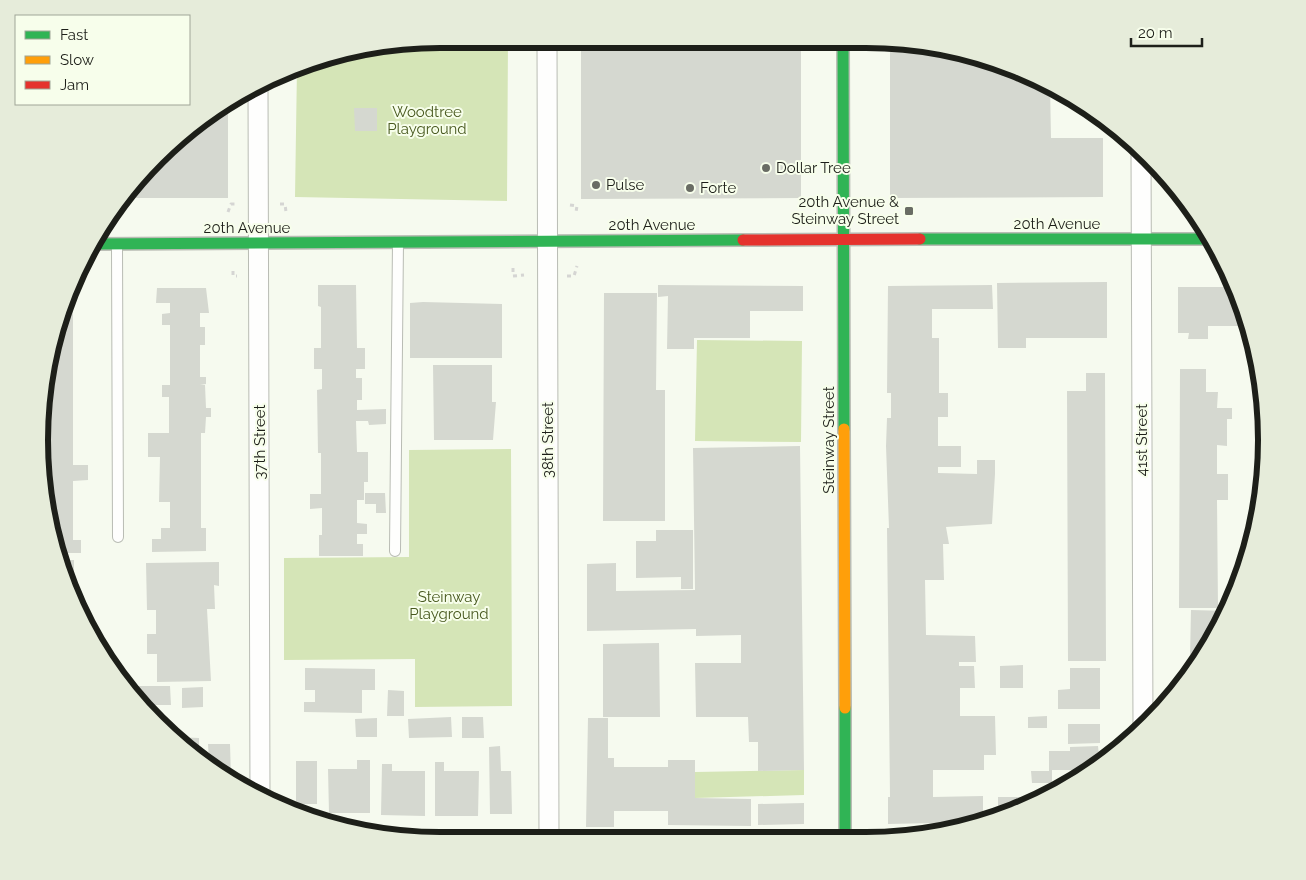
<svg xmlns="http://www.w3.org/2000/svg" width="1306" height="880" viewBox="0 0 1306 880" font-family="Raleway,sans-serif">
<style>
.green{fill:#d5e5b7}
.building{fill:#d5d8d0}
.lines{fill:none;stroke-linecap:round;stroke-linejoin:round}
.lane-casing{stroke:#b9bcb4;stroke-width:12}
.street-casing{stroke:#b9bcb4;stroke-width:21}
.fast-casing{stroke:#b9bcb4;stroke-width:14}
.slow-casing{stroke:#b9bcb4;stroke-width:14}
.jam-casing{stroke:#b9bcb4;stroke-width:14}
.path{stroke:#d5d5d3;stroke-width:3;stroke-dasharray:4 4;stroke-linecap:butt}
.lane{stroke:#fefefd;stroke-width:10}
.street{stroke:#fefefd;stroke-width:19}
.fast{stroke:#30b455;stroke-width:11}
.slow{stroke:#ff9f0a;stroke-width:11}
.jam{stroke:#e5322d;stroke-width:11}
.poi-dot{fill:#696c64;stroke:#f7feeb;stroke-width:2}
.labels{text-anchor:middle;stroke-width:4;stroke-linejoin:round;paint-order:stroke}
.park-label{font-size:15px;fill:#48591f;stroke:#f7feeb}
.poi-label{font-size:15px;fill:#1d1f19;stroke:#f7feeb;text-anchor:start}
.street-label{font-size:15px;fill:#1d1f19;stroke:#f7feeb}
.rim{fill:none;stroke:#1d1f19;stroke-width:6}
</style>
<rect width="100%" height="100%" fill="#f6faef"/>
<path class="green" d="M440 39H508L507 201 295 197 297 67 311 60Z
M697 340 802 341 801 442 695 441Z
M511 449 512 706 415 707V659L284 660V558L409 557V450Z
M804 770V795L695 798V772Z"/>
<path class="building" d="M581 39H801V198L581 199Z
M890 41 944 46 1044 80 1050 85 1051 138H1103V197L890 198Z
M228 101V198H120L217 107Z
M354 108H377V131H355Z
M1107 282V338H1026V348H998L997 283Z
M318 285H356L357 348H365V369H356V378H362V400H357V410L386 409V424L369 425 368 421H356L357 452H368V482H364V500H357V523L367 524V534H357V544H363V556H319V535H322V508L310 509V494H321V453H318L317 390 322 389V369H314V348H321V307L318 306Z
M658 285 803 286V311H750V338H694V349H667L668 296 658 297Z
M992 285 993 309H932V338H939V393H948V417H938V446H961V467H938V473L977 474V460H995V474L992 524 946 527 949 544H943L944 580H925L926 635 975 636 976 662H959V666H974L975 688H960V716H995L996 755H984V770H933V797L983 796V822L888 824V797H890L887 528H889L886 446 887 418H891V393H887L888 286Z
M1178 287H1237L1249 326H1208V339H1188L1189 333H1178Z
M157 288H206L209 313H200V327H205V345H200V377H206V384L200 385H205L206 408H211V417H206L205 433H201V528H206V551L152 552V539H161V528H170V502H159L160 457H148V433H169V397H162V385H170V325H162V314L170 313V303H156Z
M69 289H73V465H88V480L73 481V540H81V553H59L47 519 45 494V433H42V401Z
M604 293H657L656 390H665V521H603Z
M423 302 502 304V358H410V303Z
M433 365H492V402H496L493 440H434Z
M1180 369H1206V392H1218L1217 408H1232V419H1227V446L1217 445V474H1228V500H1217L1218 608H1179Z
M1086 373H1105L1106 661H1068L1067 391H1086Z
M800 446 804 770 758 771V742H749L748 717H696L695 663H741V635L696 636V629L587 631V564L616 563V591L695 590 693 448Z
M365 493H385L386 513H376V504H365Z
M656 530H693V589H681V577L636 578V541H656Z
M62 560H74V590Z
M219 562V586L214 585 215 609H207L211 681 157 682V654H147V634H156V610H147L146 563Z
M1191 610 1228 611 1202 658H1190Z
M659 643 660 717H603V644Z
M1190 663H1200L1190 674Z
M1023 665V688H1000V666Z
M305 668 375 669V690H362V713L304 712V702H315V690H305Z
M1070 668H1100V709H1058V690L1070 689Z
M131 686H170L171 705H142L131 691Z
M203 687V707L182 708V688Z
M388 690 404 691V716H387Z
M1047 716V728H1028V717Z
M451 717 452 737 409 738 408 719Z
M462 717H483L484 738H462Z
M377 718V737H356L355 719Z
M588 718H608V758H614V767H668V760H695V798L751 799V826L668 825V811H614V827H586Z
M1068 724H1100V743L1068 744Z
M175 737 199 738V754L197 753Z
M208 744H230L231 777 209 761Z
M500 746 501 771H511L512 814H490L489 747Z
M1098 746 1100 765 1093 770H1052V783H1032L1031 771H1049V751H1070V747Z
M357 760H370V813H329L328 769H357Z
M296 761H317V804H296Z
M435 762H444V771H479L478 816H435Z
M382 764H392V771H425V816L381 815Z
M1072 776H1084L1071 783Z
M998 797H1026V807L998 817Z
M804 803V824L758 825V804Z"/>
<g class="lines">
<g class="lane-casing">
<path id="lane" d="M117 245 118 537
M395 551 398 242"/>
</g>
<g class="street-casing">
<path id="street" d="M547 39 549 841
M258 86 260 798
M1141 150 1143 729"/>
</g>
<g class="fast-casing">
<path id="fast" d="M843 39 844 429
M920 239H1211
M94 244 743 240
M845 708V841"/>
</g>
<g class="slow-casing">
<path id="slow" d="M844 429 845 708"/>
</g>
<g class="jam-casing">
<path id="jam" d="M743 240 920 239"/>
</g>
<path class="path" d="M280 204H285L286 212
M570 205 577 206 576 212
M228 212 231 204H237
M513 268V276L524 275
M233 271V276H237
M567 276H574L577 266"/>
<use href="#lane" class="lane"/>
<use href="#street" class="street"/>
<use href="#fast" class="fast"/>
<use href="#slow" class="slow"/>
<use href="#jam" class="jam"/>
</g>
<g class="poi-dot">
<circle cx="766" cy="168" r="5"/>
<circle cx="596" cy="185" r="5"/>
<circle cx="690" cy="188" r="5"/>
<rect x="904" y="206" width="10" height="10" rx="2.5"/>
</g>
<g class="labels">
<g class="park-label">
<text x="427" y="117">Woodtree<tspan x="427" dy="17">Playground</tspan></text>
<text x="449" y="602">Steinway<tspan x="449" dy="17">Playground</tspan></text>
</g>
<g class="poi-label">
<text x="776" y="173">Dollar Tree</text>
<text x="606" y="190">Pulse</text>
<text x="700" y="193">Forte</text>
<text x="899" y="207" text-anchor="end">20th Avenue &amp;<tspan x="899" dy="17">Steinway Street</tspan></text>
</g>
<g class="street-label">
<text x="1057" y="229">20th Avenue</text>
<text x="652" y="230">20th Avenue</text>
<text x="247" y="233">20th Avenue</text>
<text transform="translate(548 440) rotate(-90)" y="5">38th Street</text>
<text transform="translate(829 440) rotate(-90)" y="5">Steinway Street</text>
<text transform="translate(1142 440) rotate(-90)" y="5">41st Street</text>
<text transform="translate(260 442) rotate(-90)" y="5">37th Street</text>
</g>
</g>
<path d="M0 0H1306V880H0ZM440 48H866A392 392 0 0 1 1258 440V440A392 392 0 0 1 866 832H440A392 392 0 0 1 48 440V440A392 392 0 0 1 440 48Z" fill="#e6ecda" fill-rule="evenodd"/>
<path class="rim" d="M440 48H866A392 392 0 0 1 1258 440V440A392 392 0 0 1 866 832H440A392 392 0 0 1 48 440V440A392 392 0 0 1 440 48Z"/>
<rect x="15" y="15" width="175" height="90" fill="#f7feeb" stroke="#a0a597"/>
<rect x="25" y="31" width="25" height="8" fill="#30b455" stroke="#a0a597"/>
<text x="60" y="40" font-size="15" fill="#1d1f19">Fast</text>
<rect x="25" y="56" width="25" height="8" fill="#ff9f0a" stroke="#a0a597"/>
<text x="60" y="65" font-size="15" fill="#1d1f19">Slow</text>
<rect x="25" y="81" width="25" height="8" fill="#e5322d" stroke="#a0a597"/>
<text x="60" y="90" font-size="15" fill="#1d1f19">Jam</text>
<path d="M1131 38v8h71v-8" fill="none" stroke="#1d1f19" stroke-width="2.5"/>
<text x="1138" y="38" font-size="15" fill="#1d1f19" stroke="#f7feeb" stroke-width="4" paint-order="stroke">20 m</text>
</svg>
